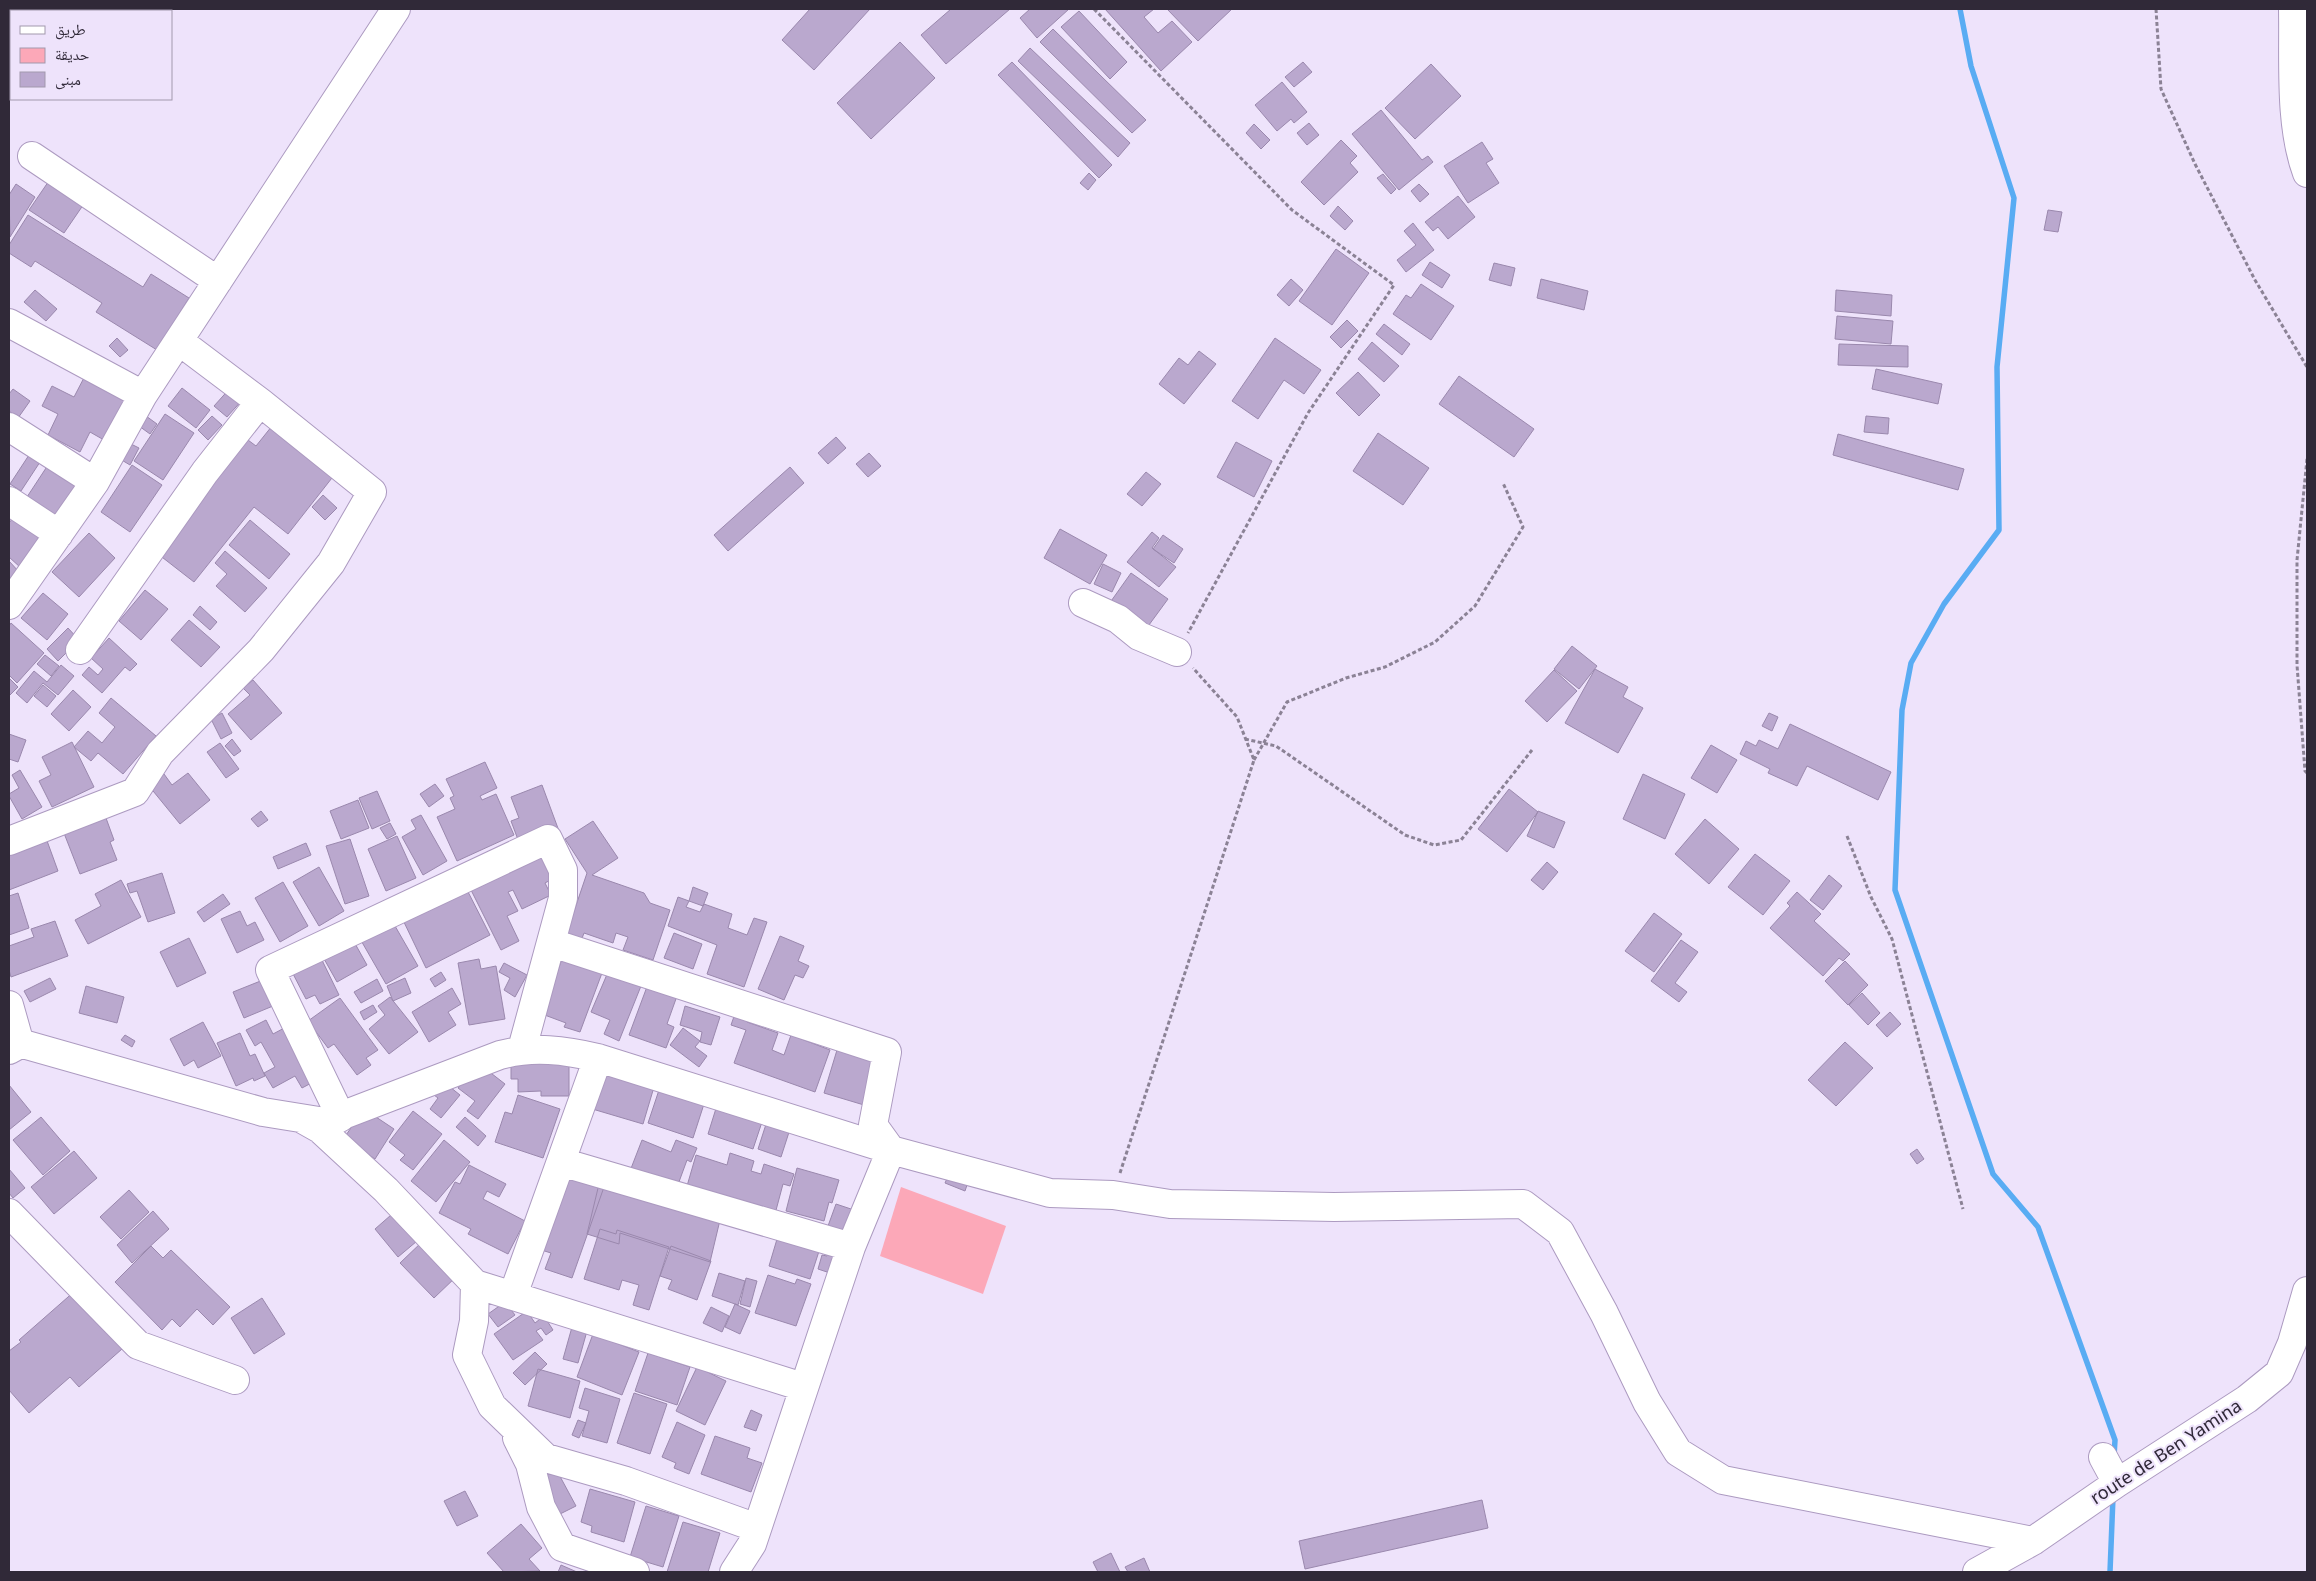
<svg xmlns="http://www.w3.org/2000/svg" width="2316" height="1581" viewBox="0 0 2316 1581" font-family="'Noto Sans','Noto Naskh Arabic',sans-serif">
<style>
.green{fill:#fca8b8}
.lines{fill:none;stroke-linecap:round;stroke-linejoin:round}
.stream{stroke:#59acf3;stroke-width:5.5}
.building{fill:#baa8ce;stroke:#9a88ad}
.minor-casing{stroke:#ac9ac0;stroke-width:30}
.path{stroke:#8b8295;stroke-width:3;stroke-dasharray:4 2.5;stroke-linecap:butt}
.minor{stroke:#fff;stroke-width:28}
.labels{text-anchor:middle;stroke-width:4;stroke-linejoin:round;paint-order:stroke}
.street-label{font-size:18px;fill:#302938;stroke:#eee3fb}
</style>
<rect width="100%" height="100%" fill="#eee3fb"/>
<path class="green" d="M901 1187 1006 1226 983 1294 880 1256Z"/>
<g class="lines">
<path class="stream" d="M1960 9 1971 66 2014 198 1997 367 1999 530 1944 604 1911 663 1902 710 1895 890 1993 1174 2038 1227 2115 1440 2114 1456
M2110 1572 2113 1497"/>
</g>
<path class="building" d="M810 9H870L814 70 782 40Z
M951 9H1010L946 64 921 35Z
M1030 9H1069L1037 38 1020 18Z
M1105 9H1154L1144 17 1158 33 1172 21 1192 42 1161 71Z
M1167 9H1232L1198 41Z
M1079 11 1127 62 1110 79 1061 27Z
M1053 29 1146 120 1132 133 1040 42Z
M900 42 935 78 871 139 837 103Z
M1030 48 1130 143 1118 157 1018 61Z
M1012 62 1112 165 1099 178 998 75Z
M1303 62 1312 72 1294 87 1285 77Z
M1431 64 1461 96 1415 139 1385 108Z
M1282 82 1307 112 1294 123 1291 119 1277 131 1255 105Z
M1381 110 1422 160 1428 156 1433 162 1399 190 1352 134Z
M1309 123 1319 135 1307 145 1297 133Z
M1254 124 1270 140 1261 149 1246 133Z
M1341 140 1357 156 1350 163 1358 172 1324 205 1301 182Z
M1482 142 1493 159 1486 163 1499 183 1468 203 1444 166Z
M55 172 90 195 64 233 29 210Z
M1089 173 1096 180 1088 190 1080 183Z
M1383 174 1396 189 1391 194 1377 178Z
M16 184 35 197 10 237 9 195Z
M1419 184 1429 194 1420 202 1411 191Z
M1458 196 1475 217 1448 239 1438 227 1433 231 1425 222Z
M1338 206 1353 221 1345 230 1330 216Z
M2048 210 2062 212 2058 232 2044 230Z
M28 215 143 287 151 274 189 298 157 350 96 312 102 303 35 261 31 267 9 253V245Z
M1413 223 1434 250 1406 272 1397 260 1416 245 1404 231Z
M1336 249 1369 273 1332 325 1299 301Z
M1430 262 1450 275 1442 288 1422 275Z
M1494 263 1515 268 1511 286 1489 280Z
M1291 279 1303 290 1289 306 1277 295Z
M1541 279 1588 291 1584 310 1537 298Z
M1421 284 1454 306 1431 340 1393 314 1406 295 1411 298Z
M35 290 57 309 46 321 24 302Z
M1836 290 1892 295 1891 316 1835 311Z
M1837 316 1893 321 1891 344 1835 339Z
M1347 320 1358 331 1341 348 1330 337Z
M1384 324 1410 344 1402 355 1376 334Z
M117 338 128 350 120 357 109 346Z
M1275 338 1321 370 1304 394 1284 380 1258 419 1232 401Z
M1372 342 1399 366 1384 382 1358 359Z
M1839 344 1908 346V367L1838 365Z
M1199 351 1216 364 1184 404 1159 384 1179 358 1188 365Z
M1876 369 1942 384 1938 404 1872 389Z
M87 372 129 394 104 440 90 432 80 452 48 435 58 414 42 406 52 386 74 397Z
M1358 372 1380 395 1359 416 1336 393Z
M1459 376 1534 429 1514 457 1439 404Z
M232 386 244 398 227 417 214 406Z
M182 388 210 410 196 428 168 406Z
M13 389 30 401 18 418 9 411V394Z
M165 414 194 433 163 480 134 461Z
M146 416 157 424 150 434 139 426Z
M212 416 222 425 208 440 198 430Z
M1866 416 1889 418 1888 434 1864 432Z
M272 426 339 469 288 534 254 507 194 582 158 554 244 437 256 446Z
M1378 433 1429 468 1403 505 1353 471Z
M1838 434 1964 469 1958 490 1833 455Z
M836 437 846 448 828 464 818 453Z
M1236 442 1272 461 1254 497 1217 477Z
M129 443 139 448 130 465 120 459Z
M869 453 881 466 868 477 856 464Z
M29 455 40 462 21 491 10 484Z
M48 465 78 485 55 520 25 500Z
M132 465 162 485 130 532 101 512Z
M790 467 804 483 728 551 714 535Z
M1146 472 1161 484 1142 506 1127 494Z
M323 495 337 508 325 520 312 507Z
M17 513 47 538 21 568 9 557V523Z
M250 520 290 554 269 579 229 545Z
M1060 529 1107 555 1090 584 1044 558Z
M1152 532 1159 538 1152 548 1176 567 1159 587 1127 562Z
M89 533 115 558 79 597 52 572Z
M1163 535 1183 549 1174 563 1153 549Z
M225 551 267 588 245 612 216 586 227 574 215 563Z
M9 561 20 573 9 585Z
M1103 564 1121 573 1112 592 1094 584Z
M1131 573 1168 599 1146 629 1109 604Z
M145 590 168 609 141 640 119 621Z
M43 593 68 614 47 640 21 618Z
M200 606 217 622 210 630 193 615Z
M189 620 220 647 201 667 171 640Z
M11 623 44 653 17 683 9 675V626Z
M68 628 79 640 58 661 47 649Z
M109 638 137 664 130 671 125 667 102 693 82 675 89 667 98 675 103 669 91 658Z
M1572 646 1597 666 1579 689 1554 669Z
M45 655 59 666 51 676 37 664Z
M61 665 74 676 58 695 43 683 27 703 16 693 34 671 47 682Z
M1595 669 1628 687 1623 697 1643 708 1618 753 1565 723Z
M1554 670 1577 691 1547 722 1525 701Z
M9 678 18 687 9 696Z
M253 680 282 713 251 740 228 714 250 695 243 688Z
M43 685 56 696 47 707 34 696Z
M73 690 91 707 69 731 51 714Z
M111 698 156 736 123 774 98 753 91 761 74 747 88 731 102 743 115 727 99 713Z
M222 713 232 733 221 739 211 719Z
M1769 713 1778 717 1772 731 1762 726Z
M1790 724 1891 772 1878 800 1807 766 1797 786 1768 773 1770 769 1740 754 1746 741 1756 746 1759 740 1778 749Z
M9 734 26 740 18 762 9 759Z
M232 739 241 751 234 756 225 746Z
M72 742 94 787 52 807 39 781 51 775 42 757Z
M220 743 239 769 226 778 207 752Z
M1711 745 1737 760 1717 793 1691 778Z
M485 762 497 788 480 796 482 800 496 794 514 835 457 861 437 817 455 809 450 798 454 796 446 779Z
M20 770 42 807 22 819 9 796V794L19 788 12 775Z
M188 773 210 800 180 824 149 786 164 774 172 785Z
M1643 774 1685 794 1665 839 1623 819Z
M435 784 444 796 429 807 420 794Z
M542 785 559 831 520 845 511 821 519 818 511 797Z
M1509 789 1538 812 1507 852 1478 829Z
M377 791 390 821 372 829 359 798Z
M358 800 369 828 341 839 330 811Z
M102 807 114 840 110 842 117 860 80 874 60 823Z
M261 811 268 820 258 827 251 819Z
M1538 811 1565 822 1554 848 1527 836Z
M421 815 447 861 423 875 402 837 416 829 411 820Z
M1705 819 1739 849 1709 884 1675 854Z
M593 821 618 858 592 875 644 893 650 903 670 910 653 960 623 950 628 937 616 933 613 943 584 933 581 941 566 935 587 873 565 839Z
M390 823 396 834 387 839 380 828Z
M397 836 416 878 386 891 368 849Z
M46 838 58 871 9 890V844Z
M350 839 369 896 345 904 326 846Z
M306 843 311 855 278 869 273 857Z
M540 845 556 877 545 883 551 895 522 909 513 890 508 892 518 911 507 916 519 941 501 950 467 882Z
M1755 854 1790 881 1763 915 1728 887Z
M1547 862 1558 872 1543 890 1531 880Z
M319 867 344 911 319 926 293 882Z
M162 873 175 913 148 922 137 891 130 893 127 884Z
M1829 875 1842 886 1823 910 1810 900Z
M121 880 141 917 88 944 75 920 101 906 95 894Z
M283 882 308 926 280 942 255 898Z
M464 884 490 935 426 968 402 918Z
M693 887 708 893 703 906 689 901Z
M1797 892 1821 914 1814 921 1850 954 1843 961 1839 958 1823 976 1770 928 1790 906 1787 903Z
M18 893 29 928 9 935V896Z
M223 894 230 904 204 922 197 912Z
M678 897 689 901 686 907 700 912 704 904 732 914 728 928 747 935 754 918 767 922 744 987 707 974 717 945 668 926Z
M240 911 247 926 255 922 264 940 237 953 221 919Z
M1654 913 1682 934 1654 972 1625 951Z
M391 919 418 966 386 984 359 937Z
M55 921 68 956 11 977 9 970V946L34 937 31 929Z
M674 933 702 944 693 969 664 958Z
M780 936 804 946 798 961 809 966 803 978 795 975 784 1000 758 989Z
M189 938 206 973 177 987 160 952Z
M353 940 367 965 337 982 323 957Z
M1681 940 1698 952 1675 983 1687 992 1679 1002 1651 981Z
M319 954 339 995 320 1004 315 995 306 999 290 968Z
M479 959 481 969 496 966 505 1019 469 1025 458 963Z
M562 959 602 973 580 1032 564 1027 566 1023 542 1014Z
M1845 961 1868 985 1848 1005 1825 981Z
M504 963 527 975 515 997 504 990 510 978 499 972Z
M441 972 446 980 435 987 430 979Z
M608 972 641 986 619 1041 604 1034 610 1020 591 1012Z
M50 978 56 989 30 1002 24 991Z
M405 978 411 993 393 1001 387 986Z
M377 979 383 991 361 1003 354 992Z
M263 980 273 1006 244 1018 233 992Z
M648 984 677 996 667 1024 674 1027 666 1048 629 1035Z
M86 986 124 997 117 1023 79 1013Z
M452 988 461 1004 448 1012 456 1025 429 1042 412 1012Z
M1862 993 1880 1013 1868 1025 1849 1005Z
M390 997 418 1032 389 1054 369 1029 385 1015 378 1006Z
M340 998 378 1050 366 1058 371 1065 357 1075 334 1044 328 1048 308 1021Z
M373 1005 377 1012 364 1020 360 1012Z
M685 1006 720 1017 711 1045 700 1042 702 1032 680 1025Z
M737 1008 750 1013 747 1022 778 1033 772 1050 784 1055 791 1035 830 1050 815 1092 734 1063 746 1030 731 1025Z
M1890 1012 1901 1024 1887 1037 1876 1025Z
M266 1020 273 1034 288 1026 317 1080 302 1088 295 1076 273 1088 264 1073 275 1067 261 1042 255 1046 246 1030Z
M203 1022 221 1056 198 1068 194 1060 184 1066 170 1039Z
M683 1028 700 1041 695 1047 707 1056 699 1067 670 1045Z
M240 1033 250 1056 255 1054 265 1076 254 1081 253 1078 236 1086 217 1043Z
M125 1035 135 1041 132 1047 121 1040Z
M1845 1042 1873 1068 1836 1106 1808 1080Z
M837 1050 876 1062 864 1105 824 1093Z
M511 1057H569V1096H541V1091L518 1092V1079H511Z
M478 1063 505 1084 478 1119 467 1111 475 1101 458 1088Z
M600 1071 654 1087 643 1124 589 1108Z
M440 1079 460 1095 441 1118 430 1109 438 1098 430 1092Z
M9 1085 31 1112 9 1130Z
M659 1090 704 1104 693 1138 648 1123Z
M518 1095 560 1109 543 1158 495 1142 505 1112 512 1114Z
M718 1102 764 1116 753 1149 708 1134Z
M364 1109 394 1129 375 1159 344 1138Z
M413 1111 442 1134 413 1170 400 1160 405 1155 389 1142Z
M41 1117 70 1151 43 1175 13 1140Z
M465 1117 486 1136 478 1146 456 1127Z
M768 1118 791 1126 781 1157 758 1149Z
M444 1140 470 1162 436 1202 411 1181Z
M642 1140 671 1152 676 1140 697 1148 691 1162 687 1160 676 1190 630 1171Z
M1917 1149 1924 1159 1917 1164 1910 1154Z
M74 1151 97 1178 54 1214 31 1187Z
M730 1153 754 1161 751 1171 761 1174 764 1164 794 1174 790 1186 783 1184 775 1214 687 1186 696 1155 727 1165Z
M469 1165 506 1184 499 1197 487 1191 483 1199 525 1221 508 1254 468 1234 471 1229 439 1213 455 1182 460 1184Z
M797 1168 839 1180 832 1203 829 1202 824 1221 786 1211Z
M9 1169 25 1188 13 1198 9 1193Z
M560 1172 604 1187 572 1278 545 1269 551 1253 535 1248Z
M950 1172 969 1179 965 1191 945 1183Z
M599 1184 720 1220 710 1262 620 1233 619 1244 587 1234Z
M129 1190 149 1212 121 1239 100 1217Z
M836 1204 854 1210 846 1233 828 1226Z
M399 1208 423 1236 398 1257 375 1229Z
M153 1211 169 1229 132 1263 117 1245Z
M600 1229 616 1234 617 1230 669 1247 649 1310 633 1305 639 1285 622 1280 619 1290 584 1279Z
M780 1229 822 1242 810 1279 769 1266Z
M424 1240 458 1275 434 1298 400 1263Z
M151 1246 163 1258 171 1250 230 1307 213 1325 197 1309 180 1327 172 1319 162 1330 115 1282Z
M671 1246 711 1261 697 1300 668 1289 672 1280 660 1276Z
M829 1247 843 1252 836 1275 818 1269 822 1255 827 1256Z
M719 1273 745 1281 738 1305 712 1296Z
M768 1275 795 1284 797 1279 811 1284 796 1326 755 1313Z
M746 1278 757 1281 750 1307 740 1304Z
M76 1290 122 1349 79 1387 70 1377 29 1413 9 1390V1351L21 1342 19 1340Z
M262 1298 285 1334 254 1354 231 1318Z
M505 1302 515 1315 498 1327 488 1314Z
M735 1304 750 1311 740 1334 725 1327Z
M711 1307 729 1316 722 1332 703 1323Z
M527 1311 535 1323 544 1316 553 1330 546 1335 541 1328 536 1331 543 1340 513 1360 494 1334Z
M572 1327 587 1331 578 1363 563 1359Z
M593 1334 639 1352 622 1395 577 1377Z
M535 1352 547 1364 525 1385 513 1373Z
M648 1353 690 1367 677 1405 635 1391Z
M697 1367 726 1381 705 1425 676 1411Z
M538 1369 580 1381 570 1418 528 1406Z
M585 1388 620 1399 607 1443 582 1436 589 1411 579 1408Z
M634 1393 667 1404 650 1454 617 1443Z
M751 1410 762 1415 756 1431 744 1427Z
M578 1420 586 1423 579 1438 572 1435Z
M677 1422 705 1435 689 1474 674 1468 676 1463 662 1457Z
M715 1436 750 1448 747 1458 762 1463 751 1492 701 1474Z
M556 1469 576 1506 560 1514 540 1478Z
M590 1489 635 1502 624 1542 591 1532 592 1526 581 1522Z
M465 1491 478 1516 457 1526 444 1501Z
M1482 1500 1488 1528 1305 1569 1299 1541Z
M646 1506 679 1516 663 1567 630 1557Z
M683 1522 720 1533 708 1572H667Z
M521 1524 542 1548 529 1559 540 1571 504 1572 487 1553Z
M1111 1553 1120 1572H1098L1093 1562Z
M1144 1558 1150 1572H1128L1125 1567Z
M561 1565 577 1572H558Z"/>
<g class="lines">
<g class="minor-casing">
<path id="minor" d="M2293 9C2294 60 2289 125 2307 173
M32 156 218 281
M9 323 143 395
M9 427 95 482
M9 501 59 534
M1083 603 1118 619 1139 636 1177 652
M9 605 95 482 143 395 396 9
M80 650 205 472 260 402
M9 841 135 792 160 753 261 650 331 563 372 492 260 402 179 341
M552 943 887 1052 873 1125 891 1150 851 1247 752 1544 734 1572
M9 1005 20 1044 9 1050
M9 1040 263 1112 325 1122 500 1055C533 1046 565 1050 598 1058L891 1150 1050 1193 1113 1195 1170 1204 1334 1207 1523 1204 1560 1232 1604 1313 1647 1402 1678 1452 1723 1480 2033 1541
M304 1120 320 1129 386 1190 475 1284 474 1321 467 1355 492 1406 546 1458 626 1481 757 1528
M327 1125 341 1117 270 970 548 839 563 870V898L522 1049
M561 1162 851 1247
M9 1213 138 1345 235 1380
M475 1284 803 1387
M513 1295 598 1058
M517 1438 530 1464 541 1507 562 1547 635 1572
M2103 1457 2117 1483
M1977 1572 2033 1541 2117 1483 2247 1399 2279 1373 2292 1343 2307 1291"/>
</g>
<path class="path" d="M1094 9 1292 210 1394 285 1308 413 1188 633
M2156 9 2161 89 2195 164 2255 280 2307 367
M2307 459 2297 560V665L2305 771 2307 773
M1245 739 1276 746 1405 835 1434 845 1461 840 1532 750
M1254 760 1287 702 1346 678 1385 667 1435 642 1475 606 1523 527 1503 483
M1847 836 1871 897 1892 939 1963 1209
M1120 1173 1254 760 1237 717 1193 668"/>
<use href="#minor" class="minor"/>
</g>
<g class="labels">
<g class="street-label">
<text transform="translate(2166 1452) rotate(-33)" y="6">route de Ben Yamina</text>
</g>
</g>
<rect width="2316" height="1581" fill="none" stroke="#302938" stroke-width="20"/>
<rect x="10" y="10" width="162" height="90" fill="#eee3fb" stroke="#a299ad"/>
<rect x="20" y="26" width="25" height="8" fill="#ffffff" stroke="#a299ad"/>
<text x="55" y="35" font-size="15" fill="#302938">طريق</text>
<rect x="20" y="48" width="25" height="15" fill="#fca8b8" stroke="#a299ad"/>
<text x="55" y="60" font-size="15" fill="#302938">حديقة</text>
<rect x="20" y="72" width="25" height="15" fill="#baa8ce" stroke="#a299ad"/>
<text x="55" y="85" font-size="15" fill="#302938">مبنى</text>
</svg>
